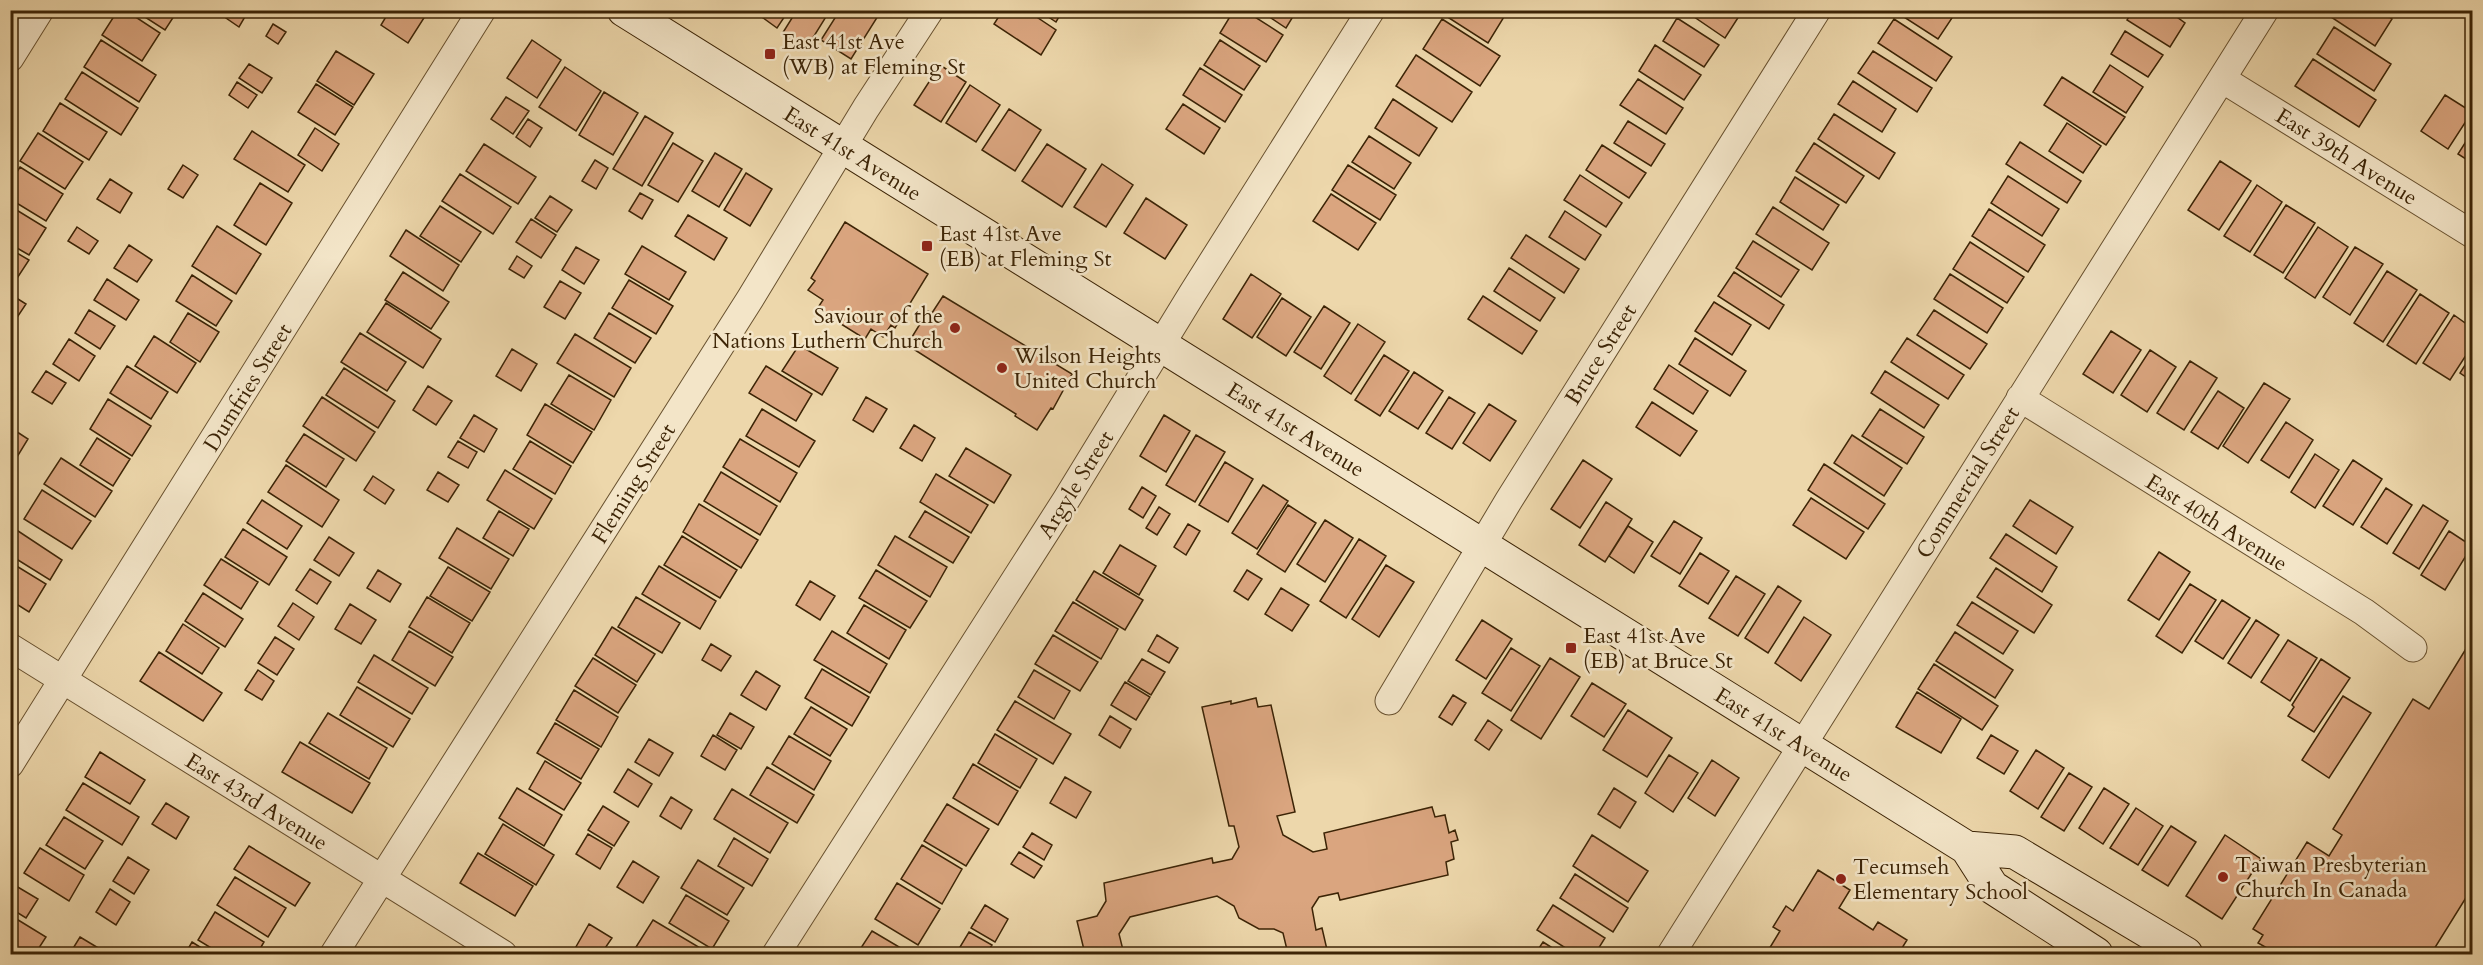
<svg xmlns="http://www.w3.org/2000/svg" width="2483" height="965" viewBox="0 0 2483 965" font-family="Cardo,serif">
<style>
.building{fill:#daa57f;stroke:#3c2406;stroke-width:1.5}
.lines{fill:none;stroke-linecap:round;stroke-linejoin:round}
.minor-casing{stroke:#68512f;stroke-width:29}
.secondary-casing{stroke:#3c2406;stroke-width:35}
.minor{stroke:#f3e5c8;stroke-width:27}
.secondary{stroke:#f3e5c8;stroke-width:33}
.poi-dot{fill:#8f2418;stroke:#f3e5c8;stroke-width:2}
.labels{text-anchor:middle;stroke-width:5;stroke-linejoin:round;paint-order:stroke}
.poi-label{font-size:22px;fill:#3c2406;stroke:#f3e5c8;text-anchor:start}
.street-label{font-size:22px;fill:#3c2406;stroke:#f3e5c8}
</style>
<rect width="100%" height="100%" fill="#edd7ab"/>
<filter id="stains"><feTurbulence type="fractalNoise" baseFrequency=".00333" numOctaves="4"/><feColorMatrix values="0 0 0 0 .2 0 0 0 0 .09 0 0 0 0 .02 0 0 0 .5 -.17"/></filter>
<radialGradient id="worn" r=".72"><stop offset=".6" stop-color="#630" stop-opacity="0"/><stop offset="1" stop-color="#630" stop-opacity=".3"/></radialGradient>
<path class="building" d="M118 10H125L160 33 142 61 102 35Z
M134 10H178L165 30Z
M231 10H249L239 27 226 18Z
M390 10H429L408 43 381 25Z
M752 10H789L777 28Z
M797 10 829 12 806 49 782 34Z
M840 10H869L878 16 851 59 821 40Z
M1003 10H1026L1056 30 1041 55 994 24Z
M1038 10H1063L1056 22Z
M1234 10H1244L1283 35 1266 62 1220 33Z
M1259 10H1297L1286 28Z
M1454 10H1504L1507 12 1488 43 1449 18Z
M1684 10H1743L1725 38Z
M1893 10H1947L1954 15 1938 39Z
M2133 10H2167L2185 23 2170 47 2127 20Z
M2335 10H2379L2392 19 2375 46 2331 17Z
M1677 18 1719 45 1704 67 1663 41Z
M1442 19 1500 56 1480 86 1423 49Z
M1894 19 1952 57 1936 81 1878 43Z
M273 24 286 32 278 44 266 36Z
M2334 27 2391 64 2374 91 2317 54Z
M2125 31 2163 55 2148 77 2111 54Z
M101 40 156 75 139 102 84 67Z
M532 40 561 60 537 98 507 78Z
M1220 40 1260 66 1244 90 1204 65Z
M1655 45 1701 75 1684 100 1639 71Z
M336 51 374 74 354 105 317 81Z
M1873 51 1932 88 1917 112 1858 73Z
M1416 55 1472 92 1452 122 1396 86Z
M2313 59 2376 100 2359 127 2295 86Z
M249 64 272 78 262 93 239 78Z
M940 65 966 82 941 122 914 105Z
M2110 65 2143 87 2126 113 2093 92Z
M565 67 601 91 576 131 539 107Z
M1200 68 1242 95 1225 122 1183 95Z
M82 72 138 108 121 135 65 99Z
M2062 77 2125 117 2106 145 2044 105Z
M1638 79 1683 108 1666 134 1620 105Z
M1853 81 1896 109 1882 132 1838 104Z
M237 82 257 95 248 108 229 95Z
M316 84 353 107 335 135 298 112Z
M970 85 1000 105 976 142 946 123Z
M604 92 638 113 613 155 579 135Z
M2445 95 2472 112 2448 149 2421 131Z
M506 97 529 111 513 134 491 119Z
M1393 99 1437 128 1419 156 1375 128Z
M60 103 107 132 89 160 43 131Z
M1183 104 1220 128 1204 154 1166 129Z
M1009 109 1041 130 1015 171 982 150Z
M1834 114 1895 153 1879 179 1818 139Z
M645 116 673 133 642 186 613 169Z
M528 119 542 128 530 147 516 137Z
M1628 121 1665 144 1651 166 1614 143Z
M2067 123 2101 146 2083 173 2049 151Z
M315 128 339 144 322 171 298 155Z
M252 131 305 165 288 192 234 159Z
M2472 132V163L2458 154Z
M38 133 83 162 65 189 20 161Z
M1369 136 1411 163 1394 189 1352 162Z
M2020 142 2081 181 2067 203 2006 164Z
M673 143 703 161 678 202 648 185Z
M1814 143 1864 176 1846 203 1796 171Z
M484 144 536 177 518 204 466 171Z
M1047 144 1086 169 1062 207 1022 181Z
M1602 145 1646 173 1629 198 1586 170Z
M715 153 742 169 719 207 692 191Z
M595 160 608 168 596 189 582 181Z
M2220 161 2251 181 2219 230 2188 210Z
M1102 164 1133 185 1106 227 1074 207Z
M183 165 198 175 183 198 168 189Z
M1348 165 1396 195 1380 220 1332 190Z
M20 167 63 194 46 221 10 199V183Z
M746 173 772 189 750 226 724 210Z
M460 174 511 207 493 234 442 201Z
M1580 175 1622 203 1606 227 1564 200Z
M2008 176 2059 209 2042 236 1991 203Z
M1795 177 1839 205 1823 230 1780 202Z
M110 179 132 193 120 213 97 199Z
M260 183 292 203 266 245 234 225Z
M2257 185 2282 202 2250 252 2224 236Z
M640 193 653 200 642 219 629 211Z
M1331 194 1376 223 1358 250 1313 221Z
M550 196 572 210 557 232 535 218Z
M1146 198 1187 225 1165 259 1124 233Z
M2286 205 2315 223 2283 273 2254 255Z
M10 206 46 228 29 255 10 244Z
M440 206 481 232 461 262 420 236Z
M1773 207 1829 243 1812 270 1756 234Z
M1989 209 2045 245 2028 272 1972 236Z
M1565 211 1601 235 1585 260 1549 237Z
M688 215 727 238 714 260 675 236Z
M531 219 556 235 541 258 516 242Z
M845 222 928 274 895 328 891 325 883 337 871 329 865 339 817 309 823 300 808 290 815 281 811 278Z
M217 226 261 254 236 294 192 266Z
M77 227 98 241 89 254 68 241Z
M2318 227 2348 247 2315 298 2285 278Z
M406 230 459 265 443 291 390 256Z
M1526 235 1579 269 1564 293 1511 258Z
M1753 241 1799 270 1781 297 1736 268Z
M1970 242 2024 277 2007 303 1953 269Z
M129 245 152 260 137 282 114 268Z
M642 246 686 272 669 300 625 274Z
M576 247 599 260 584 284 562 270Z
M2355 247 2383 264 2350 315 2323 297Z
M10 249 29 260 10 289Z
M517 256 532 266 524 278 509 269Z
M1509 268 1555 298 1540 321 1494 291Z
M2387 271 2417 290 2383 342 2354 323Z
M403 272 449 302 431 329 385 300Z
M1734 272 1784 305 1769 329 1718 296Z
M1251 274 1281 294 1252 338 1223 319Z
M1950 274 2003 308 1987 333 1934 299Z
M192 275 232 301 216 326 176 301Z
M107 279 139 300 126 320 94 300Z
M629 280 673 306 656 334 612 308Z
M560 281 581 293 565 319 544 307Z
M10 294 26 304 10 328Z
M2420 294 2449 313 2416 364 2387 345Z
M943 296 1072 374 1053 409 1051 408 1037 430 1015 416 1016 414 907 345 928 311 932 313Z
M1483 296 1537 331 1522 354 1468 319Z
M1282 298 1311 317 1286 356 1257 337Z
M1714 302 1751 325 1732 355 1695 331Z
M386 303 441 339 423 368 367 332Z
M1324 306 1350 323 1321 369 1294 352Z
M89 310 115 326 100 349 75 333Z
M1934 310 1987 344 1970 369 1917 335Z
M188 313 219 332 200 362 170 342Z
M609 313 651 338 635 363 594 338Z
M2454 315 2472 328V346L2450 380 2423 363Z
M1358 324 1385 342 1351 394 1324 376Z
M2111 331 2141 350 2113 393 2083 374Z
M360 333 406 362 387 391 341 362Z
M575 334 631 368 614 397 557 363Z
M154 336 196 363 177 393 135 366Z
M1695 338 1746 371 1730 396 1679 364Z
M1907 338 1964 375 1948 399 1891 362Z
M69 339 95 356 79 381 53 364Z
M799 345 838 368 822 395 782 371Z
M512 349 537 364 521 391 496 376Z
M2150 350 2176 367 2147 412 2121 395Z
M2472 354V381L2460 373Z
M1384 355 1409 371 1380 416 1355 400Z
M2190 361 2217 378 2184 430 2157 413Z
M1669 365 1708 391 1693 414 1654 389Z
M127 366 168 392 151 419 110 393Z
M766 366 812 394 796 421 749 393Z
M344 368 395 401 378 428 326 395Z
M46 371 66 383 52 404 32 392Z
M1885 371 1939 405 1924 428 1871 393Z
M1414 372 1443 391 1418 429 1389 411Z
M569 375 611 400 594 430 551 404Z
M2264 383 2290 399 2248 463 2223 446Z
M428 386 452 401 436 425 413 410Z
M2218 391 2244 408 2218 449 2191 432Z
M322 397 375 432 356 461 303 426Z
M866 397 887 409 873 432 853 420Z
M1449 397 1475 413 1452 449 1426 433Z
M108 399 151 426 132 456 90 429Z
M1652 402 1697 431 1680 456 1636 427Z
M545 404 592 432 573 463 527 435Z
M1489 404 1516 421 1490 461 1463 443Z
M762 409 815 441 799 467 746 436Z
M1880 409 1924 437 1907 464 1862 436Z
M474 415 497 429 484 452 460 438Z
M1164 415 1190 431 1166 472 1140 456Z
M2286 422 2313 440 2289 478 2261 460Z
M914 425 935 438 922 461 900 448Z
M11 428 28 439 17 457 10 453Z
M304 434 344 459 326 487 286 461Z
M1196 435 1225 452 1195 502 1166 485Z
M1852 435 1902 468 1884 496 1834 463Z
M97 438 130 459 113 486 80 465Z
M740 439 797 473 780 502 723 467Z
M458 441 477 452 468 468 448 457Z
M530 441 571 466 555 494 513 469Z
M966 448 1011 475 994 503 949 476Z
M2315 454 2339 470 2315 508 2291 492Z
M61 458 112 491 95 517 44 484Z
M1583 460 1612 479 1580 528 1551 509Z
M2353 460 2382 479 2353 525 2323 506Z
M1225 462 1253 479 1228 522 1199 505Z
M1824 464 1885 504 1868 529 1808 490Z
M286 465 339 500 322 527 268 492Z
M505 470 552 499 534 529 487 500Z
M438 472 459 485 448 502 427 490Z
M721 472 777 506 760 535 704 501Z
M936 474 988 505 971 533 920 502Z
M373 476 394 490 385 504 364 490Z
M1263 485 1288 501 1257 549 1232 533Z
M1142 487 1156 496 1143 518 1129 509Z
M2386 488 2412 505 2387 544 2361 527Z
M42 490 91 521 72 549 24 519Z
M1811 498 1864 532 1846 559 1793 525Z
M262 500 302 526 287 549 247 523Z
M2030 500 2073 527 2056 554 2013 526Z
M1606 502 1632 519 1605 562 1579 545Z
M699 504 758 540 741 568 683 532Z
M1288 505 1316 523 1285 572 1257 554Z
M2423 505 2448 521 2419 569 2393 553Z
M1159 507 1170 514 1157 535 1146 528Z
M499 511 529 529 513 556 483 538Z
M925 511 969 537 953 563 909 537Z
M1325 520 1353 538 1325 582 1297 564Z
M1674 521 1702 538 1680 574 1651 556Z
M1188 524 1200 531 1186 555 1174 547Z
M1628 526 1653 542 1634 573 1609 556Z
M12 527 62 560 50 580 10 555Z
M457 528 509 559 491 589 439 558Z
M243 529 287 557 269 585 225 557Z
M2449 531 2472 546 2445 590 2421 575Z
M2006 534 2057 567 2042 592 1990 558Z
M682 536 737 570 720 598 664 565Z
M895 536 947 567 930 597 878 565Z
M329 537 354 553 339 576 314 560Z
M1359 539 1386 556 1346 618 1320 601Z
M1120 545 1156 566 1139 595 1103 573Z
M2159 552 2190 572 2159 620 2128 600Z
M1700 553 1729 571 1708 604 1679 586Z
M221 559 258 582 241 609 204 585Z
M10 562 46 584 29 612 10 600Z
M1386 565 1414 582 1379 637 1352 619Z
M659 566 716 601 700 629 642 594Z
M448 567 490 592 472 621 430 596Z
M1996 568 2052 605 2034 633 1977 597Z
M310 569 331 582 317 604 296 590Z
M378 570 401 584 390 602 367 588Z
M876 570 927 601 910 628 859 598Z
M1247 570 1262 579 1248 600 1234 591Z
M1094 571 1143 600 1125 630 1076 600Z
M1736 576 1765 594 1738 636 1709 618Z
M810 581 835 596 820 620 796 605Z
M2190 584 2216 600 2182 653 2156 636Z
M1778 586 1801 601 1768 653 1745 638Z
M1281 588 1309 605 1292 631 1265 614Z
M203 593 243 619 225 647 185 621Z
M427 597 470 623 452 653 409 627Z
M636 597 680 623 662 653 618 627Z
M2222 600 2250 618 2223 659 2195 641Z
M1073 602 1118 629 1101 659 1055 631Z
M1972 602 2018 631 2003 654 1957 625Z
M293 603 314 617 299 640 278 626Z
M350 604 376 620 361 644 335 629Z
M864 605 906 630 889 659 847 633Z
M1804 617 1831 635 1801 681 1775 663Z
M1482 620 1512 639 1486 679 1456 660Z
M2256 620 2279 635 2251 678 2228 663Z
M183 624 219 648 202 674 166 651Z
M612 627 655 654 637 682 595 655Z
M409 631 453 657 435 686 392 660Z
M832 631 887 664 870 693 814 660Z
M1955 632 2013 670 1995 698 1936 661Z
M1053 635 1098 662 1080 691 1035 664Z
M1157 635 1178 648 1169 663 1148 651Z
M275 637 294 649 277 675 258 663Z
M2472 639V888L2431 954H2285L2275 949 2274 952 2258 943 2263 935 2253 929 2307 842 2329 856 2342 835 2333 829 2413 699 2429 709Z
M2288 640 2317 658 2290 701 2261 682Z
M711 644 731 656 721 671 702 660Z
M1511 648 1540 666 1511 711 1482 693Z
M159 652 222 693 203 721 140 681Z
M374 655 428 688 412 714 358 682Z
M593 658 636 685 618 713 575 686Z
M1550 658 1580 677 1541 739 1511 720Z
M1142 659 1165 672 1151 695 1128 681Z
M2321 659 2350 678 2314 732 2288 716 2294 707 2292 705Z
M1934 664 1998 706 1982 730 1918 689Z
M822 669 869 697 852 726 805 698Z
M258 670 274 681 262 700 245 690Z
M1034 670 1070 691 1054 719 1018 697Z
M756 671 780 686 766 710 741 695Z
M1125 682 1150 697 1136 720 1111 705Z
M1592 683 1626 704 1604 737 1571 716Z
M357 687 410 719 393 747 340 715Z
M574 690 618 717 601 747 556 720Z
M1917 692 1961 719 1941 753 1896 727Z
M1453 695 1466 703 1452 725 1439 717Z
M2343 696 2371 713 2329 778 2302 760Z
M1256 698 1258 707 1271 705 1295 812 1277 816 1283 835 1313 852 1327 849 1324 833 1432 807 1435 817 1445 815 1449 833 1455 830 1458 840 1451 842 1454 859 1446 862 1448 875 1340 900 1338 893 1319 897 1312 908 1316 930 1322 928 1328 954H1288L1283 933 1274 929H1259L1239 918 1234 906 1217 896 1130 917 1119 934 1124 954H1085L1077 921 1097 916 1106 901 1104 883 1212 858 1213 863 1232 859 1239 847 1234 826H1229L1202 707 1231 701V704Z
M1015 701 1071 734 1053 764 997 730Z
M811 707 847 729 830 756 794 734Z
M1628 710 1672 738 1647 777 1603 750Z
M328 713 387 748 369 779 309 743Z
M730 713 754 727 741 749 717 735Z
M1110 716 1131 729 1120 748 1099 735Z
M1488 720 1502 730 1489 750 1475 740Z
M555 723 599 749 581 779 537 753Z
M995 734 1037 759 1020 788 978 763Z
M713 735 737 750 725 770 701 756Z
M1991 735 2018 751 2004 774 1977 758Z
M789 736 831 761 814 790 772 764Z
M649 739 673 753 659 776 635 762Z
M300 742 370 783 352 813 282 772Z
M2036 750 2064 768 2038 809 2010 791Z
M100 752 145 780 130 804 85 777Z
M1669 755 1698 773 1673 812 1645 793Z
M1712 760 1739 778 1715 816 1688 798Z
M545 761 581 783 564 810 529 789Z
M973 764 1018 791 998 825 953 798Z
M767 767 814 795 797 823 750 795Z
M628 769 652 784 638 807 614 792Z
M2069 773 2092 787 2064 831 2041 817Z
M1065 777 1091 792 1076 818 1050 803Z
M83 783 139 817 122 845 66 810Z
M517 788 562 815 544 846 499 818Z
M1614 788 1636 802 1620 828 1598 814Z
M2104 788 2129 804 2103 844 2079 828Z
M732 789 788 823 770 853 714 819Z
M671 797 692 810 681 829 660 816Z
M166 803 189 817 176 839 152 824Z
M947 804 989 829 966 866 924 841Z
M603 806 629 822 614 846 588 830Z
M2136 808 2163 826 2138 865 2110 848Z
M64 817 103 841 85 869 46 845Z
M503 824 554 855 536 885 485 854Z
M2171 826 2196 842 2168 886 2142 870Z
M1032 833 1052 845 1044 860 1023 847Z
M588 834 612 848 600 869 576 854Z
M1592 835 1648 871 1628 902 1573 866Z
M2225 835 2261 859 2222 919 2186 896Z
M734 838 768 859 752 886 718 866Z
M922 845 962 869 942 904 901 879Z
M249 846 310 883 295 906 234 869Z
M40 848 84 875 69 901 24 873Z
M1019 852 1042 866 1034 878 1011 864Z
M478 853 533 886 515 916 460 883Z
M128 857 149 870 134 894 113 881Z
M698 860 744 888 727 915 681 888Z
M633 861 659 877 643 903 617 887Z
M1818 870 1850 890 1839 908 1873 930 1878 922 1907 940 1902 948 1913 954H1766L1780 931 1773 927 1786 906 1793 911Z
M1575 874 1628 908 1613 932 1560 898Z
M235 877 286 908 268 937 217 905Z
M897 883 940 909 918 945 875 919Z
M16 886 38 899 26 918 10 908V894Z
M110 889 130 902 116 925 96 912Z
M686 895 729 921 712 949 669 923Z
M985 905 1008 919 995 942 971 928Z
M1553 905 1605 938 1595 954H1575L1537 930Z
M215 912 264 942 257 954H221L198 940Z
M10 915 46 937 35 954H10Z
M653 920 707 952 706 954H648L636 947Z
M589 924 612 938 601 954H576L573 952Z
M872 931 911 954H857Z
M969 932 992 945 986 954H972L960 947Z
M80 937 100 949 96 954H79L72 950Z
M192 942 211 954H185Z
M1543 942 1562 954H1535Z"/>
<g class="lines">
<g class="minor-casing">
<path id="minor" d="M10 58 40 10
M2222 79 2472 234
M2020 398 2364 612 2413 648
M10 647 503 954
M1389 701 1509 500 1817 10
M10 764 482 10
M334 954 750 299 866 108 930 10
M776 954 1066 500 1192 294 1371 10
M1671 954 2265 10"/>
</g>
<g class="secondary-casing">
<path id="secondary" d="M624 10 1967 848 1992 887 2096 954
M1967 848 2015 852 2186 954"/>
</g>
<use href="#minor" class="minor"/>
<use href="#secondary" class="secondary"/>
</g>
<g class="poi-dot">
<rect x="764" y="48" width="12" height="12" rx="3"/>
<rect x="921" y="240" width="12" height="12" rx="3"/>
<circle cx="955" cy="328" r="6"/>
<circle cx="1002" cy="368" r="6"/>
<rect x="1565" y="642" width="12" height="12" rx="3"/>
<circle cx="2223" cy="877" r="6"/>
<circle cx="1841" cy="879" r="6"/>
</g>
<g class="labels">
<g class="poi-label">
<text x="782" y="49">East 41st Ave<tspan x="782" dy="25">(WB) at Fleming St</tspan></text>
<text x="939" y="241">East 41st Ave<tspan x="939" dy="25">(EB) at Fleming St</tspan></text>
<text x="943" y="323" text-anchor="end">Saviour of the<tspan x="943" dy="25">Nations Luthern Church</tspan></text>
<text x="1014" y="363">Wilson Heights<tspan x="1014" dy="25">United Church</tspan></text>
<text x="1583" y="643">East 41st Ave<tspan x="1583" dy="25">(EB) at Bruce St</tspan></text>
<text x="2235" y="872">Taiwan Presbyterian<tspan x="2235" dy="25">Church In Canada</tspan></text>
<text x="1853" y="874">Tecumseh<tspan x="1853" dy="25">Elementary School</tspan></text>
</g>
<g class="street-label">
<text transform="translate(853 153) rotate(32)" y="8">East 41st Avenue</text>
<text transform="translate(2347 156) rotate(32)" y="8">East 39th Avenue</text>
<text transform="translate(1600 354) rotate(-58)" y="8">Bruce Street</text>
<text transform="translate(247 387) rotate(-58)" y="8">Dumfries Street</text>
<text transform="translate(1296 429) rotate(32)" y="8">East 41st Avenue</text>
<text transform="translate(1967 482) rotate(-58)" y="8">Commercial Street</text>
<text transform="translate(633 483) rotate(-58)" y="8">Fleming Street</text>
<text transform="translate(1075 484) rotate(-58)" y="8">Argyle Street</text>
<text transform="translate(2217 522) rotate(32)" y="8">East 40th Avenue</text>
<text transform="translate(1784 734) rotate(32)" y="8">East 41st Avenue</text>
<text transform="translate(257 801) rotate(32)" y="8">East 43rd Avenue</text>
</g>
</g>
<rect width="2483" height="965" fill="none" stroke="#edd7ab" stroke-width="36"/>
<rect x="12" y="12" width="2459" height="941" fill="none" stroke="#3c2406" stroke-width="3"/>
<rect x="18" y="18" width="2447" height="929" fill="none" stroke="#3c2406" stroke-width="1.5"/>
<rect width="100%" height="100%" filter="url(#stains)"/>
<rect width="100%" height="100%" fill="url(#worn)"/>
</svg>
